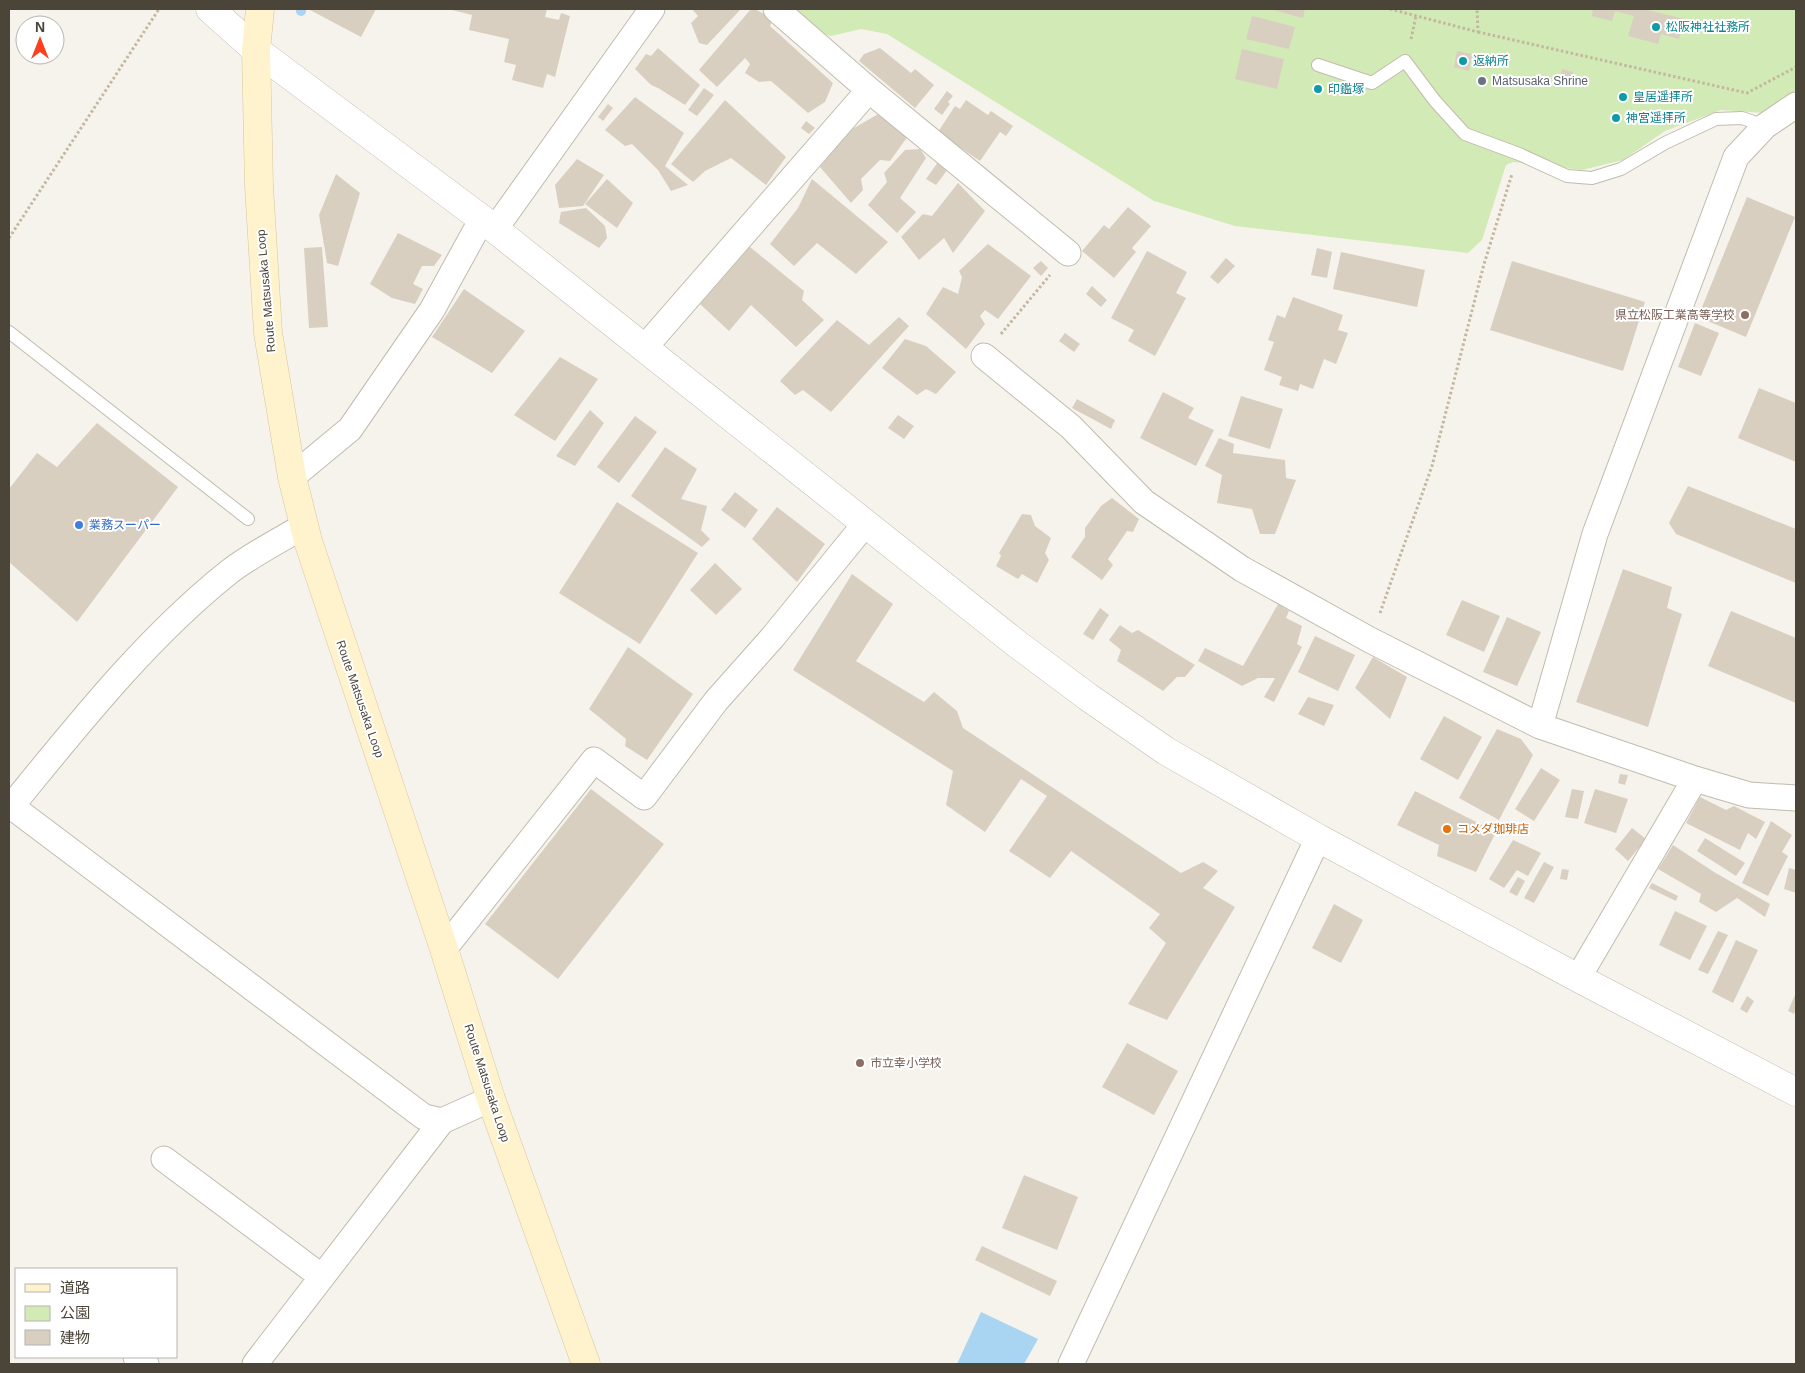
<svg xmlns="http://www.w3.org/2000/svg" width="1805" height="1373" viewBox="0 0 1805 1373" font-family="Helvetica,'Noto Sans JP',sans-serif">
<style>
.green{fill:#d2eab5}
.water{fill:#a9d4f2}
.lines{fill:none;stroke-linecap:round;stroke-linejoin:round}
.stream{stroke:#a9d4f2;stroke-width:10}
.building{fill:#d8cfc1}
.service-casing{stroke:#c2bbae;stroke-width:14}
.minor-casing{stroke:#c2bbae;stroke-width:27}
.tertiary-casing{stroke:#c2bbae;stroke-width:29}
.secondary-casing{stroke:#d6c79b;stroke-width:29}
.path{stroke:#c4b79f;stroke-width:3;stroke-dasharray:2.5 2.5;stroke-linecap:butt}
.service{stroke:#fff;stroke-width:12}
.minor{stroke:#fff;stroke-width:25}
.tertiary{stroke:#fff;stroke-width:28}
.secondary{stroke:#fff3cd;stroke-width:28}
.culture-dot{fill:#0f9aa8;stroke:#fff;stroke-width:2}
.worship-dot{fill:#6b7280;stroke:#fff;stroke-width:2}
.education-dot{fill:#8d6e63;stroke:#fff;stroke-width:2}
.shop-dot{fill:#3f7fe0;stroke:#fff;stroke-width:2}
.food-dot{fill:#e8710a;stroke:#fff;stroke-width:2}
.labels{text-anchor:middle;stroke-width:4;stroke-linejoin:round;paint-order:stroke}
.culture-label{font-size:12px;fill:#0d838f;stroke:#fff;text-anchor:start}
.worship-label{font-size:12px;fill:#5b616d;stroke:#fff;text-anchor:start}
.street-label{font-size:12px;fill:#4b4439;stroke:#fff}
.education-label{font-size:12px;fill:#785e54;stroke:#fff;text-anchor:end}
.shop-label{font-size:12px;fill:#366cbe;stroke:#fff;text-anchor:start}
.food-label{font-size:12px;fill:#c56008;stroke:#fff;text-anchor:start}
</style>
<rect width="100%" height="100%" fill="#f6f3ec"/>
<path class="green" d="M791 9H1796V93L1763 113 1721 110 1665 131 1623 160 1582 170 1513 162 1506 165 1482 240 1468 253 1235 226 1154 201 887 34 861 29 831 36 818 32Z"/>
<path class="water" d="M981 1312 1038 1339 1024 1364H957Z"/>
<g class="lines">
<path class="stream" d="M301 11V9"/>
</g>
<path class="building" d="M311 9H376L361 37 310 10Z
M448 9H547L545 17 559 20 561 13 570 16 555 77 547 74 543 88 512 80 516 65 504 62 509 39 469 30 472 15Z
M692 9H741L707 45 699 43 691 23 698 16Z
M751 9H755L773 19 770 26 833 83 825 102 808 113 771 81 759 82 745 73 750 64 745 58 717 87 699 70Z
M1269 9H1305L1303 18Z
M1593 9H1644L1684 19 1679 39 1661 34 1658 44 1628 36 1634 16 1615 11 1612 21 1592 16Z
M1252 16 1295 27 1289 49 1246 39Z
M658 48 700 85 685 105 658 88 651 85 635 69 646 54 651 56Z
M880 48 911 73 915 69 934 85 915 108 859 61 864 54Z
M1242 49 1284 59 1277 89 1235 79Z
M1457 51 1472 54 1469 71 1454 67Z
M1562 69 1573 72 1571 80 1560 78Z
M704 88 714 95 697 116 688 110Z
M947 91 953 96 948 102 950 104 942 115 934 109Z
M635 97 684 133 665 166 688 185 671 191 658 170 632 144 625 146 605 130Z
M725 100 786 157 766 185 731 158 705 171 693 182 671 164Z
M966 100 988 115 991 111 1013 126 1006 136 1000 132 980 161 938 132 955 106 960 109Z
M608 104 613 108 603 121 598 117Z
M885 110 908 136 890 161 880 160 861 179 863 190 851 203 820 167 849 131Z
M806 121 815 128 809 134 801 128Z
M920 149 926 158 900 198 916 212 897 233 868 205 887 182 884 173 905 150Z
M577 159 604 175 583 206 559 208 555 185Z
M938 162 948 169 936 185 926 179Z
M336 174 360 193 338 266 327 263 319 215Z
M607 179 633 203 617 228 585 204Z
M812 179 888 242 856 274 817 243 794 266 770 244 798 208Z
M958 183 985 211 953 253 944 238 919 260 901 237 923 214 932 216Z
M1747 197 1795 217 1746 337 1698 317Z
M1128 207 1151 226 1132 248 1136 252 1114 278 1082 251 1104 225 1109 229Z
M586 208 605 226 607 238 599 248 559 223 561 212Z
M398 233 442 255 434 266H422L413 284 423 289 415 304 392 298 370 284Z
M988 244 1031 276 998 319 985 310 980 316 985 324 966 349 926 314 943 287 958 294 962 277 959 271Z
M322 247 328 327 309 328 304 248Z
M750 247 804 291 802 300 824 320 796 347 751 305 729 331 700 304Z
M1317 248 1332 252 1327 278 1311 275Z
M1147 251 1187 272 1176 293 1186 298 1155 356 1128 341 1134 330 1111 318Z
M1341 252 1425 270 1417 307 1333 289Z
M1226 258 1235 266 1218 284 1210 277Z
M1041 261 1048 268 1041 276 1033 268Z
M1512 261 1645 302 1623 371 1490 330Z
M1092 286 1107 300 1101 307 1086 294Z
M464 289 525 331 492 373 432 337Z
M1293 297 1343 315 1338 330 1348 333 1336 364 1324 359 1313 389 1300 384 1298 391 1279 385 1282 377 1264 370 1274 342 1268 340 1277 315 1285 318Z
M899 317 909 326 831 412 803 390 795 395 780 381 837 320 869 345Z
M1695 323 1719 333 1701 376 1678 367Z
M1065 333 1080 344 1074 352 1059 341Z
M905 339 926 346 956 372 936 394 926 389 917 395 882 368Z
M560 357 598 379 555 441 514 415Z
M1759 388 1796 403V462L1738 438Z
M1163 392 1194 408 1188 418 1214 430 1196 466 1140 438Z
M1241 396 1283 409 1270 449 1228 436Z
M1077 399 1115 420 1111 429 1072 408Z
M590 410 604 423 575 466 556 456Z
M898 415 914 426 904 439 888 428Z
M635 416 657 432 619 483 597 467Z
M97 423 178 487 77 622 9 562V489L37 453 57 467Z
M1219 438 1234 444 1233 453 1285 460 1286 478 1296 480 1275 534H1260L1252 509 1217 503 1222 475 1205 466Z
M665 447 697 469 681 499 707 506 701 530 710 539 702 547 631 496Z
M1688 486 1796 529V583L1676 534 1669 523Z
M735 492 758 510 745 528 721 510Z
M1112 498 1139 519 1133 532 1127 531 1108 559 1113 565 1102 580 1071 557 1085 537V528L1101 506Z
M617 502 698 553 640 644 559 593Z
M777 507 825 544 797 582 752 539Z
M1022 514 1031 515 1035 526 1051 538 1045 553 1049 560 1037 583 1022 574 1018 579 996 566 1001 556 999 553Z
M715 563 742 589 716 615 690 590Z
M1623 569 1672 587 1667 608 1682 614 1648 727 1576 702Z
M852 574 893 604 856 661 924 702 934 692 957 711 963 728 1181 873 1203 862 1218 871 1203 888 1235 907 1167 1020 1128 1004 1166 943 1149 928 1160 914 1071 851 1050 878 1009 851 1047 796 1021 779 985 832 946 805 953 771 793 670Z
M1462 600 1500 616 1484 652 1446 635Z
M1278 604 1289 611 1286 618 1302 626 1297 644 1302 647 1274 702 1264 697 1275 678H1258L1242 686 1198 661 1205 648 1243 666Z
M1100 608 1109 615 1093 640 1083 634Z
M1731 611 1796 638V703L1708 666Z
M1507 617 1541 632 1517 686 1483 672Z
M1120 625 1132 633 1138 630 1195 665 1185 677H1177L1163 691 1117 661 1121 650 1109 640Z
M1315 636 1355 655 1338 691 1298 672Z
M628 647 693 694 647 760 625 746 626 739 589 709Z
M1373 657 1407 677 1390 719 1355 688Z
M1308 697 1334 705 1324 726 1298 714Z
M1444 716 1482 737 1458 780 1420 759Z
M1497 729 1521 739 1533 755 1499 820 1459 798Z
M1541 768 1560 780 1534 821 1515 809Z
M1620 774 1628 775 1625 785 1618 783Z
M591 789 664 844 558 979 485 924Z
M1572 789 1584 791 1578 819 1565 817Z
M1595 789 1628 799 1616 833 1584 823Z
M1415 791 1496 832 1476 872 1437 856 1439 845 1397 825Z
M1700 797 1726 810 1734 806 1765 822 1756 839 1748 833 1740 850 1686 823Z
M1771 821 1792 835 1782 852 1788 856 1768 896 1742 883Z
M1632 828 1646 839 1628 861 1615 849Z
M1705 838 1745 863 1736 876 1697 851Z
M1513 840 1541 853 1528 876 1517 870 1504 888 1489 879Z
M1673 845 1714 872 1770 904 1765 917 1737 898 1716 912 1699 902 1701 894 1658 869Z
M1544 862 1554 867 1534 903 1524 898Z
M1789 868 1796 870V893L1784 889Z
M1562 869 1569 870 1567 880 1560 879Z
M1518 877 1525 881 1517 896 1509 892Z
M1652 883 1678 896 1676 901 1649 888Z
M1334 904 1363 920 1341 963 1312 948Z
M1675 911 1707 926 1690 960 1659 945Z
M1718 931 1728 935 1708 974 1698 970Z
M1736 940 1758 950 1733 1003 1712 992Z
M1795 995 1796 996V1008L1794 1014 1788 1011Z
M1747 996 1754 1001 1747 1013 1740 1009Z
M1127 1043 1178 1071 1154 1115 1102 1087Z
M1024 1175 1078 1197 1057 1250 1002 1228Z
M982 1246 1057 1281 1050 1296 975 1260Z"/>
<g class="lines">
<g class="service-casing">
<path id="service" d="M1318 65 1372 83 1405 61 1435 101 1465 134 1519 154 1567 176 1592 178 1621 169 1665 143 1716 119 1742 118 1765 126
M9 332 248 519"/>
</g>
<g class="minor-casing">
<path id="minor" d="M776 9 869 90 1068 253
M495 229 652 9
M645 347 869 90
M984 356 1071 427 1144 502 1242 569 1370 640 1540 726 1695 779 1749 795 1796 798
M292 477 350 429 432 310 482 219
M1540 726 1595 534 1736 157 1765 126 1796 105
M11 806 424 1117 442 1121
M9 809C77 726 145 639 229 572 251 555 280 540 304 526
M444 949 594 760 644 797 716 701 772 638 865 524
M1578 978 1695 779
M164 1159 322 1277
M136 1357 146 1364
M255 1364 442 1121 491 1099
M1071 1364 1318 838"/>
</g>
<g class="tertiary-casing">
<path id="tertiary" d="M210 9 256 50 482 219 1017 644 1088 697 1166 751 1318 838 1578 978 1796 1092"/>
</g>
<g class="secondary-casing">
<path id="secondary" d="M260 9 256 50 259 186 268 333 292 477 308 541 444 949 491 1099 586 1364"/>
</g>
<path class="path" d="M1390 9 1478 32 1477 9
M1478 32 1747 93 1796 67
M1411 39 1416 16
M9 238 159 9
M1001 334 1050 275
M1380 613 1432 466 1484 264 1512 174"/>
<use href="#service" class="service"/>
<use href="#minor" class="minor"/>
<use href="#tertiary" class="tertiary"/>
<use href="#secondary" class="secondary"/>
</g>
<g class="culture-dot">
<circle cx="1656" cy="27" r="5"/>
<circle cx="1463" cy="61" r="5"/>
<circle cx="1318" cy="89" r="5"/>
<circle cx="1623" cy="97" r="5"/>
<circle cx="1616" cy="118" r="5"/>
</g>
<circle class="worship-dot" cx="1482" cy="81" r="5"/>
<g class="education-dot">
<circle cx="1745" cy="315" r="5"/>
<circle cx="860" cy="1063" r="5"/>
</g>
<circle class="shop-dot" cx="79" cy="525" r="5"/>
<circle class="food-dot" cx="1447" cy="829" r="5"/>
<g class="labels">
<g class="culture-label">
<text x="1666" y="31">松阪神社社務所</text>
<text x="1473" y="65">返納所</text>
<text x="1328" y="93">印鑑塚</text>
<text x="1633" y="101">皇居遥拝所</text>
<text x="1626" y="122">神宮遥拝所</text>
</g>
<g class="worship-label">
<text x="1492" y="85">Matsusaka Shrine</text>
</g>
<g class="street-label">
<text transform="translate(266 291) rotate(-95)" y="4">Route Matsusaka Loop</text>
<text transform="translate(360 699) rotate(71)" y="4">Route Matsusaka Loop</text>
<text transform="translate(487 1083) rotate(72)" y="4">Route Matsusaka Loop</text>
</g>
<g class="education-label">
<text x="1735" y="319">県立松阪工業高等学校</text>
<text x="870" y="1067" text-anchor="start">市立幸小学校</text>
</g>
<g class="shop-label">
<text x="89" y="529">業務スーパー</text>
</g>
<g class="food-label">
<text x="1457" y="833">コメダ珈琲店</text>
</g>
</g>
<rect width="1805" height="1373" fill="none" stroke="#4b4439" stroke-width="20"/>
<rect x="15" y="1268" width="162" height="90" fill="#ffffff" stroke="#b7b4b0"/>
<rect x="25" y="1284" width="25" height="8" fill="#fff3cd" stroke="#b7b4b0"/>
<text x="60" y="1293" font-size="15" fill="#4b4439">道路</text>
<rect x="25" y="1306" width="25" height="15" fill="#d2eab5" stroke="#b7b4b0"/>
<text x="60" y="1318" font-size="15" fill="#4b4439">公園</text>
<rect x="25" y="1330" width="25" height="15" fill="#d8cfc1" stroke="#b7b4b0"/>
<text x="60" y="1343" font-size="15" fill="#4b4439">建物</text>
<g transform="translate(40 40)"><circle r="24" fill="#ffffff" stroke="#b7b4b0"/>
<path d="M0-4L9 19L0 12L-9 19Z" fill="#fc3f1d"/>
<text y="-8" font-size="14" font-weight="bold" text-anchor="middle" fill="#4b4439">N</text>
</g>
</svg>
